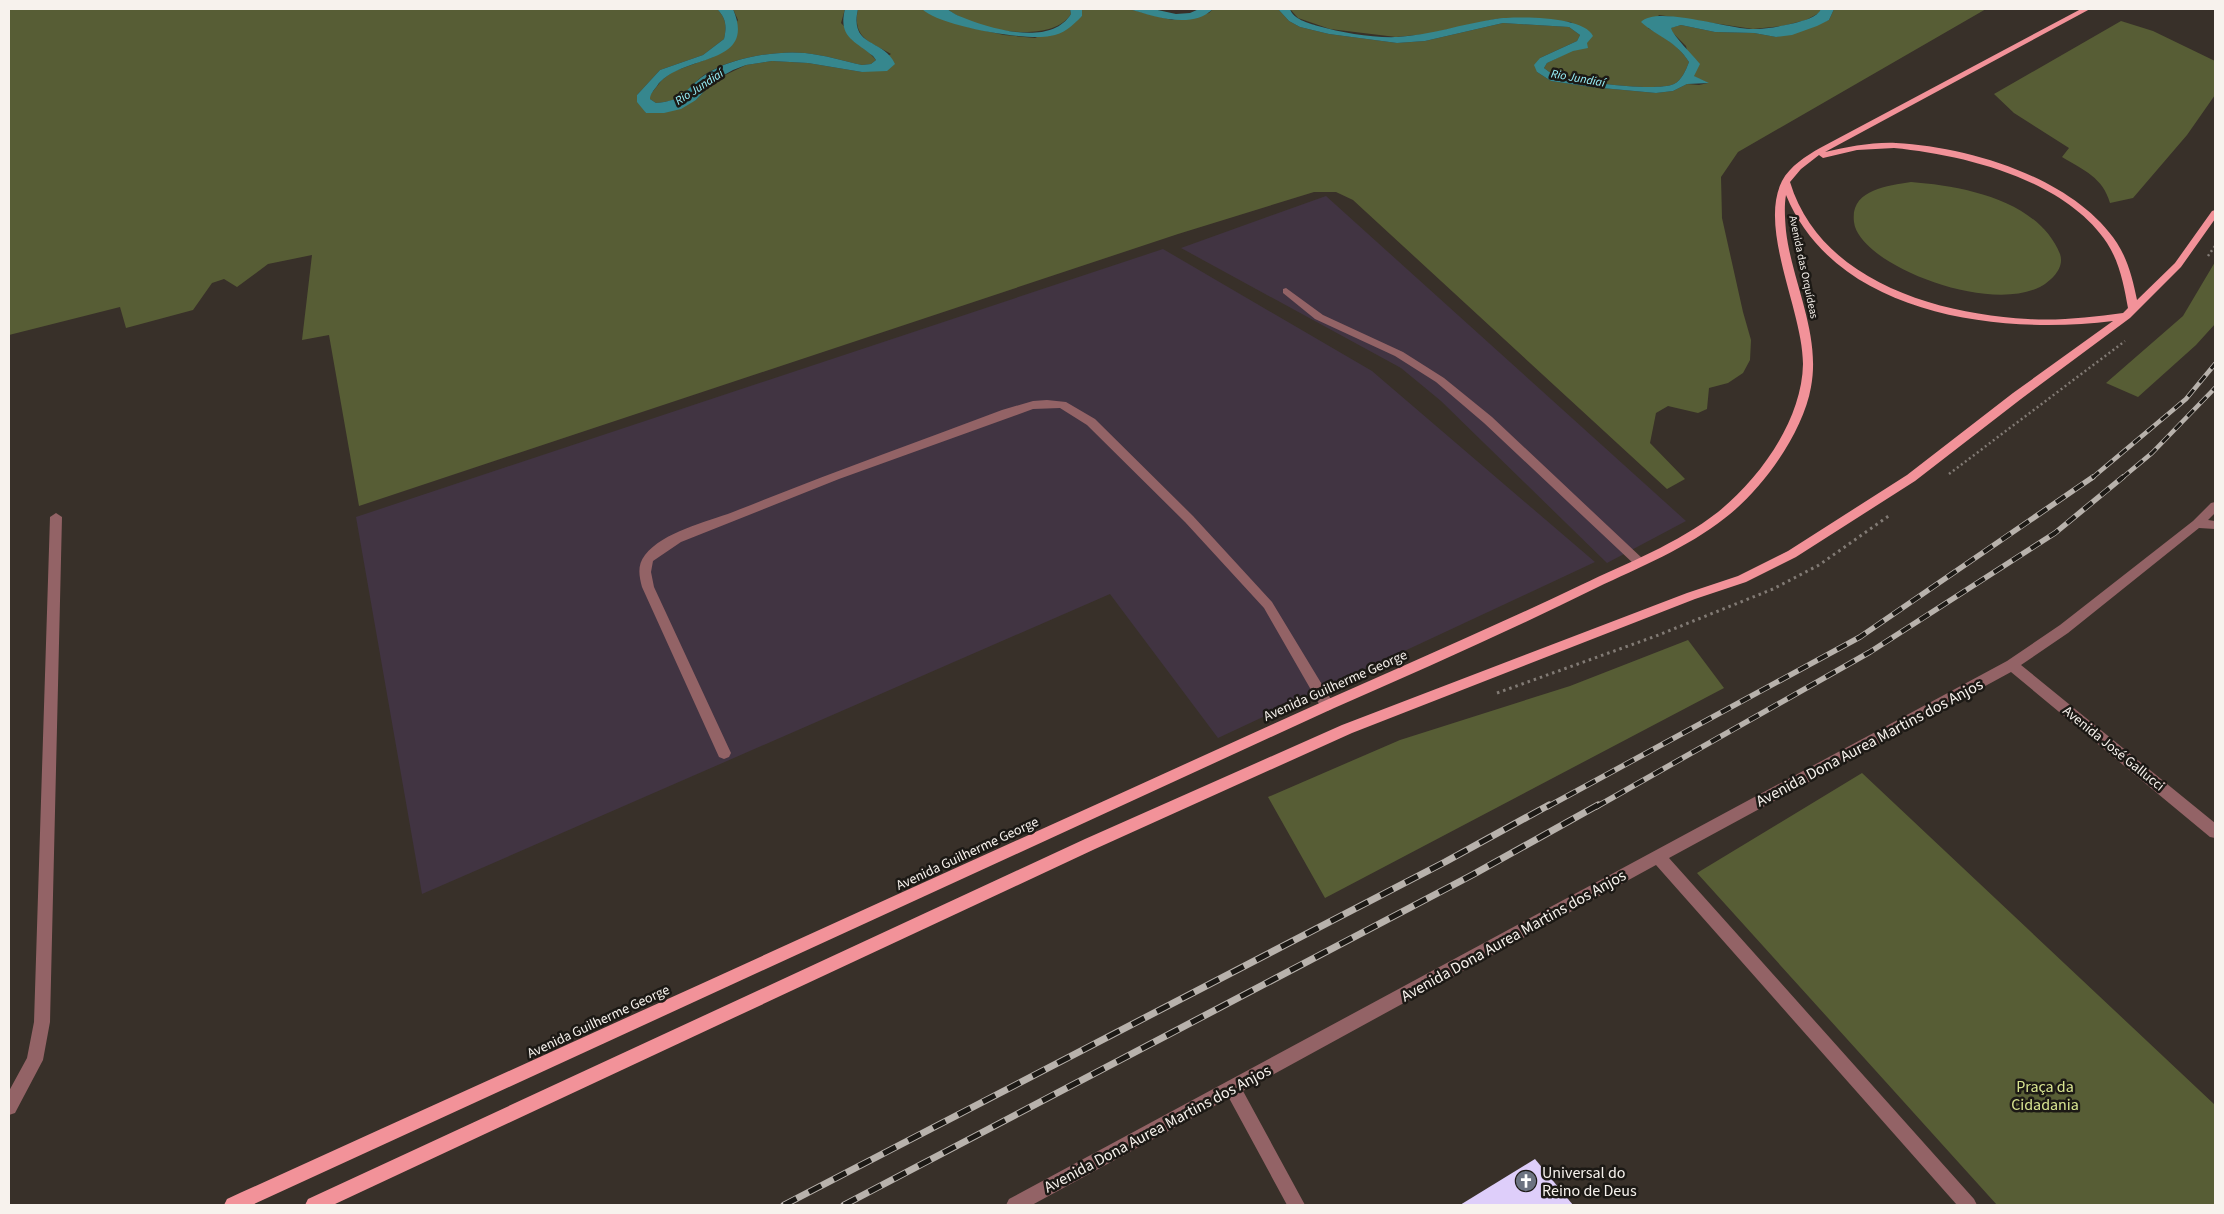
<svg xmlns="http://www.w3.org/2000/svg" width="2224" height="1214" viewBox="0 0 2224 1214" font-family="'Source Sans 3',sans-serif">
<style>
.industrial{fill:#413442}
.green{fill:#575d35}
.water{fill:#36878e}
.building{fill:#decefa}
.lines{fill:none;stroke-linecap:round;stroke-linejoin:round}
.path-far1{stroke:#827b75;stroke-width:2.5;stroke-dasharray:2 3;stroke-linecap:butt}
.path{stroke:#827b75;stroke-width:3;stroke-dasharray:2.5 4;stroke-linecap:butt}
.service{fill:#936366;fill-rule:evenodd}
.minor{fill:#936366;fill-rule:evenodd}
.primary{fill:#f29299;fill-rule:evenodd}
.rail-far2-casing{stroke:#b8b2ac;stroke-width:4.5}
.rail-far1-casing{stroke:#b8b2ac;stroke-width:5.5}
.rail-casing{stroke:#b8b2ac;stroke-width:7}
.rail-far2{stroke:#1c1915;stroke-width:3;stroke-dasharray:9;stroke-linecap:butt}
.rail-far1{stroke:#1c1915;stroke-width:4;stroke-dasharray:11;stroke-linecap:butt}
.rail{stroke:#1c1915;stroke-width:5;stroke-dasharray:14;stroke-linecap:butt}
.labels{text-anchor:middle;stroke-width:5;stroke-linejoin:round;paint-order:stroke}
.far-street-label{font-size:11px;fill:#f7f2ed;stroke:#1c1915}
.far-water-label{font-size:12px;font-style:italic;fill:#9af3fc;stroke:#1c1915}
.street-label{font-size:14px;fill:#f7f2ed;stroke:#1c1915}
.near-street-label{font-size:16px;fill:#f7f2ed;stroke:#1c1915}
.near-park-label{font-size:16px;fill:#d9e591;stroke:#1c1915}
.near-poi-label{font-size:16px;fill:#f7f2ed;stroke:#1c1915;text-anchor:start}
</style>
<rect width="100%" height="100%" fill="#383029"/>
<path class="industrial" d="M1326 196 1686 521 1607 563 1441 401 1401 368 1181 248Z
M1163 249 1372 371 1595 562 1218 738 1110 594 422 894 356 517Z"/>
<path class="green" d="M9 9H717C726 18 727 26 724 39L703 55 660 70 637 95 646 113 696 100 715 80 746 65 772 61 808 63 862 72 891 54C870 42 852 38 858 9H922L968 27 1004 35 1035 38 1082 16V9H1129L1172 20 1209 13 1213 9H1278L1289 21 1300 27 1329 34 1397 43 1425 41 1503 23 1569 27 1580 35 1577 41 1540 58 1537 72 1551 81 1591 87 1656 93 1673 91 1687 84 1699 85 1708 83 1693 76 1686 46 1673 33 1670 28 1681 25 1715 32 1754 33 1776 37 1829 20 1834 9H1986L1738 152 1721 177 1722 218 1743 312 1751 340 1750 360 1743 373 1728 383 1709 388 1707 409 1698 413 1668 406 1656 413 1650 443 1685 479 1667 489 1353 200 1336 192H1314L1178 234 359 506 329 335 302 340 312 255 268 264 237 287 224 279 212 283 193 310 126 328 120 307 9 335Z
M733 9H845L841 23 876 60 871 64 862 65C844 61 824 55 805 53 776 50 729 58 704 75 684 90 685 101 656 103L650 99V95L662 80 672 72 713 57 738 20Z
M948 9H1070L1071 14C1051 46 970 30 948 9Z
M1290 9H1821L1819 13 1806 20 1782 26 1753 29 1659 15 1648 28C1665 37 1679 46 1689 62 1686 70 1681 81 1674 84 1655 92 1586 82 1564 78L1552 74 1544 68 1547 63 1587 43 1571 22 1511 18 1496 19 1427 34 1396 37 1330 29 1298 18Z
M2121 21 2153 31 2215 61V95L2187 135 2133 198 2110 203C2103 178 2084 170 2062 157L2069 148 2014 113 1994 94Z
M1911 182C1963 186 2038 200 2060 254 2065 268 2051 281 2040 287 1996 309 1908 280 1873 250 1865 243 1855 233 1854 222 1850 190 1886 186 1911 182Z
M2215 262V324L2196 345 2138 397 2106 383 2183 316Z
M1688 640 1724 688 1325 898 1268 797 1400 740 1570 686Z
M1862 773 2215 1105V1205H1997L1697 873Z"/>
<path class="water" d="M717 9H733C758 68 681 53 657 86 654 90 650 94 650 99L656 103C685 101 684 89 705 75 729 58 776 50 805 53 824 55 844 61 862 65L871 64 876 60 873 56C854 40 838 37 845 9H858C849 48 884 38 895 64L887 71 862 72 808 63 772 61 746 65 733 70 715 80 696 100 681 109 664 113H646L637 102V95L660 70 703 55 724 39C727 26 726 18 717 9Z
M922 9C930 9 939 7 946 9 950 10 954 14 959 16 988 28 1050 48 1071 14L1070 9H1082V16C1072 26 1064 34 1050 36 1025 41 939 26 922 9Z
M1129 9H1153L1176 14 1190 13 1199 9H1213C1191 30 1154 16 1129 9Z
M1278 9H1290C1293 19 1308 23 1318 26 1343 33 1372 38 1398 37 1431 35 1462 24 1495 19 1516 16 1584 16 1593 36L1587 43 1588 48 1573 51 1547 63 1544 68 1552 74 1565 78C1586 82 1655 92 1674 84 1681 81 1686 70 1689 62 1676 41 1658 37 1641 22 1656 5 1728 29 1753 29 1767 29 1782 26 1795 23 1804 20 1817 18 1821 9H1834L1829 20 1817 26 1792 35 1776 37 1754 33 1715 32 1681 25 1671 28C1673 36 1693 55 1700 64L1694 76 1709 83 1687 84 1673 91 1656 93 1591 87 1551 81 1537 72 1534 65 1540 58 1577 41 1580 35 1569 27 1503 23 1425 41 1397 43 1329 34 1300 27 1289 21Z"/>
<path class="building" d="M1535 1159 1573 1205H1460Z"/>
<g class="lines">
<path class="path-far1" d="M2208 256 2215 246
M1949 474 2125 341"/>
<path class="path" d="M1497 693 1656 636 1773 589 1819 565 1890 515"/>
<path class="service" d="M1286 288 1323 315 1403 352 1444 378 1492 417 1643 559 1645 562 1643 565H1635L1484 423 1436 382 1395 356 1315 319 1283 293V289Z
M1047 400 1066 402 1095 419 1193 516 1272 602 1332 701 1334 705 1332 709 1327 711 1322 709 1264 608 1185 522 1087 425 1060 408 1033 409 839 479 681 542 653 561 651 572 654 587 731 753 729 757 724 759 719 757 642 587C639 576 637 565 645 555 663 532 706 522 733 512 822 476 912 444 1002 410L1033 401Z
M56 513 62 517 50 1022 43 1060 15 1113 9 1115V1091L27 1058 34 1022 50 517Z"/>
<path class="minor" d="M2215 502V513L2208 520 2215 521V529L2199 528 2068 633 2021 665 2215 823V838L2210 837 2011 672 1669 858 1974 1199 1977 1205H1957L1656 865 1243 1091 1305 1205H1287L1229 1098 1032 1205H1006L1009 1199 2007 661 2060 625 2193 521 2211 503Z"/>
<path class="primary" d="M2081 9H2090L1825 152C1848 147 1872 142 1896 143 1970 147 2074 178 2117 243 2128 260 2133 280 2137 300L2175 263 2212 211 2215 210V219L2181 267 2130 318 2021 399 1915 481 1796 557 1746 582 1695 599 1352 733 1095 849 333 1205H305L308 1199 1085 839 1342 725 1687 593 1738 576 1788 551 1907 475 2013 393 2113 321C1999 335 1836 316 1786 195 1784 206 1785 219 1786 231 1792 282 1821 334 1811 387 1803 433 1762 490 1725 518 1687 548 1640 567 1596 588 1509 631 1421 670 1332 709L252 1205H224L227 1199C575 1041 923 883 1271 725 1374 678 1479 634 1581 585 1627 563 1677 544 1718 512 1760 478 1802 420 1803 364 1803 311 1758 229 1782 181 1790 166 1806 156 1820 148ZM1894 148C1966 155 2065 180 2107 243 2120 263 2124 286 2128 308L2123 313C2092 317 2060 321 2028 319 1937 314 1820 281 1790 182L1801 169 1819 155 1823 158 1857 150Z"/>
<g class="rail-far2-casing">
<path id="rail-far2" d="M2092 478 2186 399 2215 364
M2122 478 2152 453 2215 388"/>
</g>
<g class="rail-far1-casing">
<path id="rail-far1" d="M1547 807 1860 637 2093 477
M1596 807 1870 652 2055 533 2123 477"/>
</g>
<g class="rail-casing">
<path id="rail" d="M784 1205 1445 862 1549 805
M844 1205 1474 874 1598 805"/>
</g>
<use href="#rail-far2" class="rail-far2"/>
<use href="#rail-far1" class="rail-far1"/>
<use href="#rail" class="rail"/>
</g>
<defs>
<g id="church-disc" transform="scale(1.125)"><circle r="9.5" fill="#6b7280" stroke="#1c1915"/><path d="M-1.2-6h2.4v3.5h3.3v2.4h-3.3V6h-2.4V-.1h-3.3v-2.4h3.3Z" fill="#fff"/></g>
</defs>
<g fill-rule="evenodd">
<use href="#church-disc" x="1526" y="1181"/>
</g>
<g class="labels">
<g class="far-street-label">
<text transform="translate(1804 267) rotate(78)" y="4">Avenida das Orquídeas</text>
</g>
<g class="far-water-label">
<text transform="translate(1578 78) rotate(10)" y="4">Rio Jundiaí</text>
<text transform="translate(699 87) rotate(-33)" y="4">Rio Jundiaí</text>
</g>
<g class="street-label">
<text transform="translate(1335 685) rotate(-24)" y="5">Avenida Guilherme George</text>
<text transform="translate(2114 748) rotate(39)" y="5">Avenida José Gallucci</text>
<text transform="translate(967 853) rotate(-25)" y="5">Avenida Guilherme George</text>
<text transform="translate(598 1021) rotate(-25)" y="5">Avenida Guilherme George</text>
</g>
<g class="near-street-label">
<text transform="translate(1869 742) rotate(-28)" y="6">Avenida Dona Aurea Martins dos Anjos</text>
<text transform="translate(1513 935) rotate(-29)" y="6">Avenida Dona Aurea Martins dos Anjos</text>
<text transform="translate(1157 1128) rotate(-28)" y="6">Avenida Dona Aurea Martins dos Anjos</text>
</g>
<g class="near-park-label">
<text x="2045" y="1092">Praça da<tspan x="2045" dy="18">Cidadania</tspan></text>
</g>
<g class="near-poi-label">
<text x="1542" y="1178">Universal do<tspan x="1542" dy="18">Reino de Deus</tspan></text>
</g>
</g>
<rect width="2224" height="1214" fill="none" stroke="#f7f2ed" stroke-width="20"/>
</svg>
